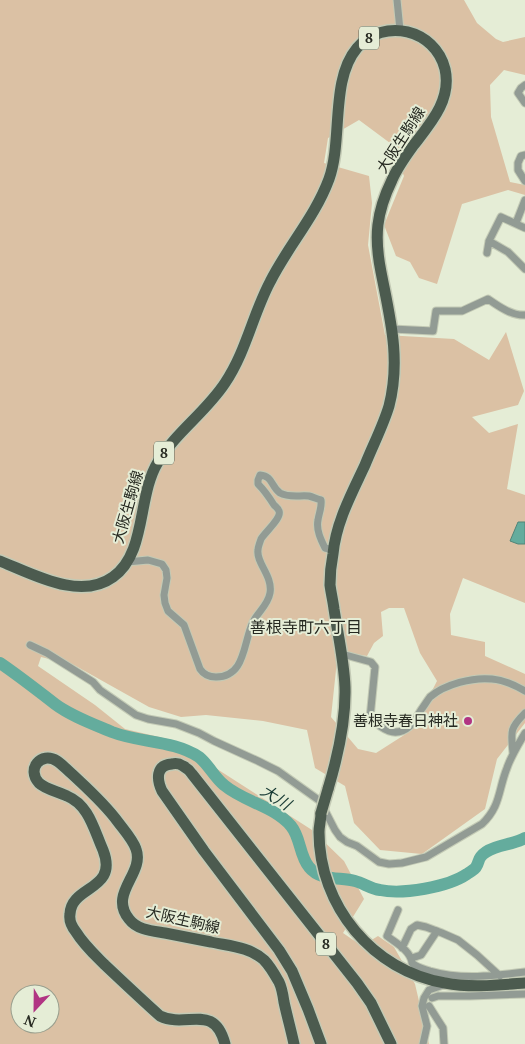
<svg xmlns="http://www.w3.org/2000/svg" width="525" height="1044" viewBox="0 0 525 1044" font-family="'Noto Serif','Noto Sans JP',serif">
<style>
.green{fill:#dbc1a4;fill-rule:evenodd}
.water{fill:#64ac9d;stroke:#518578}
.lines{fill:none;stroke-linecap:round;stroke-linejoin:round}
.river{stroke:#64ac9d;stroke-width:12}
.street-casing{stroke:#c3cab5;stroke-width:9}
.primary-casing{stroke:#c3cab5;stroke-width:14}
.street{stroke:#929b94;stroke-width:7}
.primary{stroke:#4c5b4f;stroke-width:11}
.primary-bridge-casing{stroke:#c3cab5;stroke-width:14;stroke-linecap:butt}
.primary-bridge{stroke:#4c5b4f;stroke-width:11}
.poi-dot{fill:#b13483;stroke:#e5edd6;stroke-width:2}
.labels{text-anchor:middle;stroke-width:4;stroke-linejoin:round;paint-order:stroke}
.shield{fill:#e5edd6;stroke:#5f6457;stroke-width:1}
.shield-label{font-size:14px;font-weight:bold;fill:#262921}
.street-label{font-size:15px;fill:#262921;stroke:#e5edd6}
.poi-label{font-size:15px;fill:#262921;stroke:#e5edd6;text-anchor:end}
.neighbourhood-label{font-size:16px;fill:#262921;stroke:#e5edd6}
.water-label{font-size:16px;font-style:italic;fill:#173933;stroke:#e5edd6}
</style>
<rect width="100%" height="100%" fill="#e5edd6"/>
<path class="green" d="M0 0H464L477 23 496 39 503 42 525 37V75L504 70 490 85 491 117 510 182 525 185V195L508 190 462 204 437 284 419 278 410 262 396 256 384 225 404 176 390 143 359 120 328 138 324 163 369 176 372 203 368 245 385 335 454 339 489 360 506 332 524 391 518 405 472 417 489 433 518 424 507 489 525 495V603L463 578 450 614 451 635 485 642V656L525 674V723L497 759 485 809 422 854 380 850 354 823 345 786 315 768 307 730 263 721 206 715 181 717 149 707 74 665 41 657 38 666 95 705 125 729 172 740 312 830 344 861 364 899 343 933 362 946 378 936 394 947 415 984 429 1044H0ZM389 608H404L420 653 437 681 412 730 376 753 358 749 331 717 338 651 367 656 374 643 383 636 381 612ZM20 994H50V1024H20Z"/>
<path class="water" d="M518 522H525V544H518L510 541Z"/>
<g class="lines">
<path class="river" d="M0 663C19 676 37 690 55 704 71 716 93 724 112 732 140 743 173 740 199 757 209 765 214 777 224 785 244 802 274 806 291 826 301 838 299 855 309 867 320 881 340 877 355 881 363 883 371 889 380 890 402 895 448 887 467 874 470 872 475 869 476 867 480 861 477 858 486 852 498 844 513 845 525 838"/>
<g class="street-casing">
<path id="street" d="M397 0 400 30
M525 85 521 88 518 93 525 103
M525 155 521 156 518 163V170L525 181
M516 223 525 200
M489 241 508 252 525 269
M487 253 489 241 501 217 525 228
M392 329 433 331 436 311H462L488 299C498 306 512 316 525 315
M127 562 148 560 162 564 166 570 167 578 164 595 165 603 168 611 184 625 200 669C204 675 210 677 216 677 246 677 243 642 253 622 258 612 268 605 270 593 273 576 256 563 258 550 258 547 260 542 261 539 265 532 282 518 279 511 278 508 276 507 274 505 269 497 264 490 258 484V480L260 475C273 476 271 487 280 493 289 498 300 495 309 496 313 497 317 499 321 500 322 507 319 513 318 520 316 530 321 540 325 548L333 550
M30 645 47 653 93 682 100 690 136 715 148 719 176 724 199 733 214 741 258 761 278 771 320 801 335 830 340 837 347 842 357 846 379 862 389 864 402 863 426 857 482 824C501 806 498 790 507 768 511 756 518 745 525 733
M342 654 371 662 375 667 370 718C382 729 395 739 410 726 414 722 418 715 421 710 424 706 427 701 430 697 445 684 473 677 492 679 504 680 515 685 525 691
M513 753C511 732 509 729 525 713
M398 910 387 936C396 943 411 951 412 963 417 968 424 969 430 971 461 980 493 976 525 972
M402 948 411 929 417 925 426 927 442 933 458 940 477 955 500 976
M412 958 421 955 437 931
M432 998 438 996H470L525 994
M429 1006 443 1028 444 1044
M423 1044 427 1026 422 1006 424 998 429 990 446 984"/>
</g>
<g class="primary-casing">
<path id="primary" d="M0 561C33 574 80 601 113 577 147 553 137 496 158 462 176 432 206 412 225 383 246 352 253 314 270 282 288 246 315 217 329 179 343 140 330 80 357 48 384 17 435 29 445 69 452 100 430 124 413 146 405 157 397 168 392 180 376 213 374 237 381 272 390 318 401 359 389 406 383 426 373 445 365 465 352 493 336 522 333 554 331 564 330 575 330 585 331 593 333 601 334 609 338 635 344 661 345 687 346 722 338 756 328 789
M321 813C321 820 319 826 319 832 319 906 373 971 445 983 471 988 499 985 525 983
M225 1044C214 1002 187 1029 160 1016 141 999 123 982 105 965 94 954 84 945 76 932 72 927 69 920 70 914 71 885 119 891 103 850 94 830 89 805 67 796 59 792 45 789 39 783 26 769 41 751 57 761 62 764 67 770 72 774 88 789 105 804 118 822 124 830 133 840 136 849 145 874 108 893 129 919 137 930 153 931 165 933 180 936 196 939 211 942 229 946 250 947 264 960 270 966 275 975 279 982 282 988 283 995 284 1002 287 1016 291 1030 294 1044
M321 1044 308 1009 292 971 279 950 204 851 162 791C157 780 155 765 172 764 176 763 180 764 183 766 187 768 190 771 192 774L357 983 371 1003 391 1044"/>
</g>
<use href="#street" class="street"/>
<use href="#primary" class="primary"/>
<g class="primary-bridge-casing">
<path id="primary-bridge" d="M321 813 328 789"/>
</g>
<use href="#primary-bridge" class="primary-bridge"/>
</g>
<circle class="poi-dot" cx="468" cy="721" r="5"/>
<g class="labels">
<g class="shield">
<rect x="359" y="26.5" width="20" height="23" rx="4"/>
<rect x="154" y="441.5" width="20" height="23" rx="4"/>
<rect x="316" y="932.5" width="20" height="23" rx="4"/>
</g>
<g class="shield-label">
<text x="369" y="43">8</text>
<text x="164" y="458">8</text>
<text x="326" y="949">8</text>
</g>
<g class="street-label">
<text transform="translate(401 140) rotate(-57)" y="5">大阪生駒線</text>
<text transform="translate(128 507) rotate(-74)" y="5">大阪生駒線</text>
<text transform="translate(183 920) rotate(13)" y="5">大阪生駒線</text>
</g>
<g class="poi-label">
<text x="458" y="726">善根寺春日神社</text>
</g>
<g class="neighbourhood-label">
<text x="306" y="633">善根寺町六丁目</text>
</g>
<g class="water-label">
<text transform="translate(276 797) rotate(32)" y="6">大川</text>
</g>
</g>
<g transform="translate(35 1009) rotate(202)"><circle r="24" fill="#e5edd6" stroke="#999f8e"/>
<path d="M0-4L9 19L0 12L-9 19Z" fill="#b13483"/>
<text y="-8" font-size="14" font-weight="bold" text-anchor="middle" fill="#262921">N</text>
</g>
</svg>
